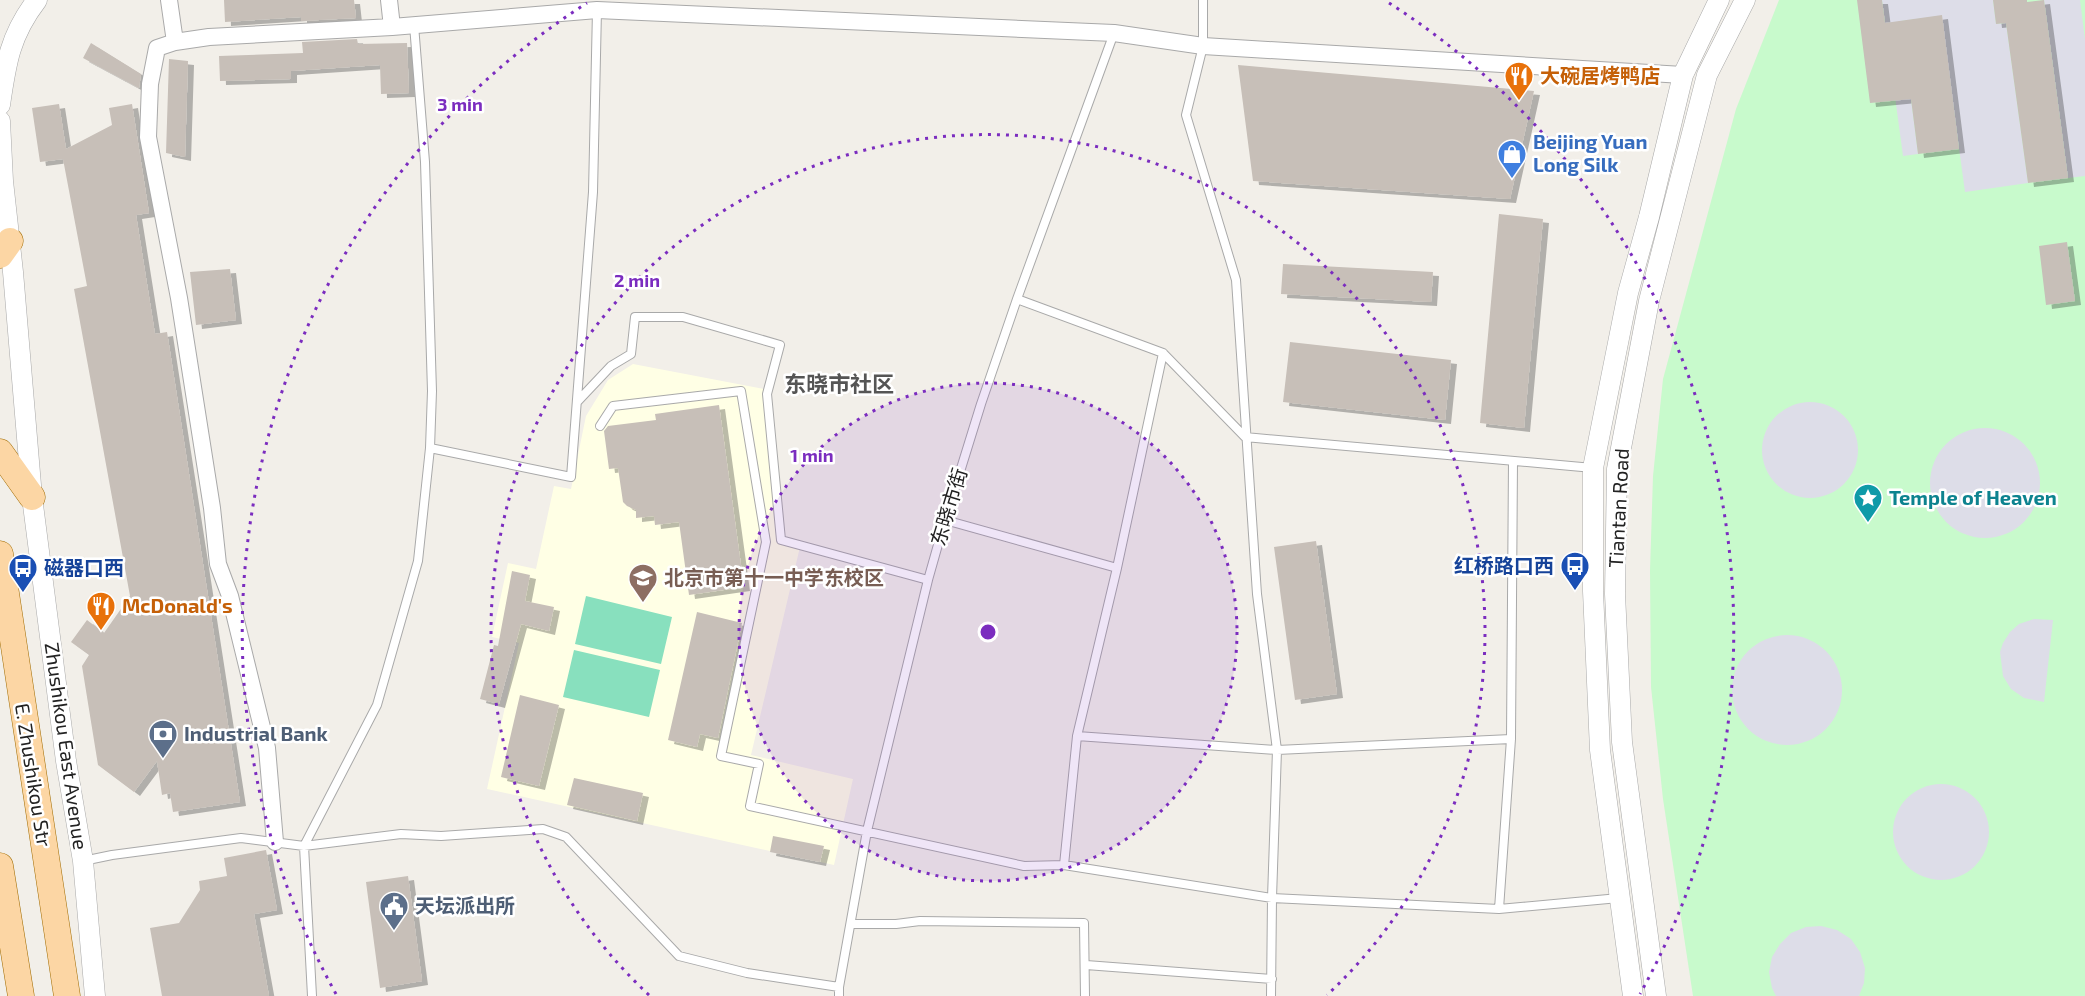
<svg xmlns="http://www.w3.org/2000/svg" width="2085" height="996" viewBox="0 0 2085 996" font-family="'Exo 2','Noto Sans SC',sans-serif">
<style>
.education{fill:#ffffe5}
.park{fill:#c8facc}
.pitch{fill:#88e0be}
.plaza{fill:#dddde8}
.building{fill:#c7bfb8;filter:url(#shadow)}
.lines{fill:none;stroke-linecap:round;stroke-linejoin:round}
.service-casing{stroke:#a9a9a9;stroke-width:10}
.minor-casing{stroke:#a9a9a9;stroke-width:18}
.tertiary-casing{stroke:#a9a9a9;stroke-width:21}
.primary-casing{stroke:#a06b00;stroke-width:27}
.service{stroke:#fff;stroke-width:8}
.minor{stroke:#fff;stroke-width:16}
.tertiary{stroke:#fff;stroke-width:20}
.primary{stroke:#fcd6a4;stroke-width:26}
.ring{fill:none;stroke:#7b2cbf;stroke-width:3;stroke-dasharray:3 6}
.labels{text-anchor:middle;stroke-width:5;stroke-linejoin:round;paint-order:stroke}
.food-label{font-size:20px;font-weight:bold;fill:#c56008;stroke:#fff;text-anchor:start}
.shop-label{font-size:20px;font-weight:bold;fill:#366cbe;stroke:#fff;text-anchor:start}
.culture-label{font-size:20px;font-weight:bold;fill:#0d838f;stroke:#fff;text-anchor:start}
.street-label{font-size:20px;fill:#222;stroke:#fff}
.transit-label{font-size:20px;font-weight:bold;fill:#164399;stroke:#fff;text-anchor:end}
.education-label{font-size:20px;font-weight:bold;fill:#785e54;stroke:#fff;text-anchor:start}
.service-label{font-size:20px;font-weight:bold;fill:#4e5e75;stroke:#fff;text-anchor:start}
.quarter-label{font-size:22px;font-weight:bold;fill:#555;stroke:#fff}
.centre{fill:#7b2cbf;stroke:#fff;stroke-width:3}
.ring-label{font-size:18px;text-anchor:middle;font-weight:bold;fill:#7b2cbf;stroke:#fff;stroke-width:5;stroke-linejoin:round;paint-order:stroke}
</style>
<defs>
<filter id="shadow"><feDropShadow dx="6" dy="4" stdDeviation="0" flood-color="#0004"/></filter>
</defs>
<rect width="100%" height="100%" fill="#f2efe9"/>
<path class="education" d="M633 364 764 389 779 540 800 547 751 755 853 779 834 865 487 789 519 643 492 637 508 563 536 569 554 486 571 489 586 416 608 380Z"/>
<path class="park" d="M1779 0H2085V996H1693L1663 799 1651 687 1650 571 1653 476 1663 379 1736 109Z"/>
<path class="pitch" d="M586 596 672 617 661 664 575 644Z
M574 650 660 670 649 717 563 697Z"/>
<path class="plaza" d="M1882 0H1993L1996 24 2006 23 2028 183 1965 192 1941 16 1901 21 1918 154 1903 156Z
M2044 0H2080L2085 40V176L2068 178Z
M1762 450a48 48 0 1 1 96 0a48 48 0 1 1-96 0Z
M1930 483a55 55 0 1 1 110 0a55 55 0 1 1-110 0Z
M2034 619 2053 620 2044 702 2024 698 2011 689 2003 676 2000 652 2003 643 2010 632 2019 624Z
M1732 690a55 55 0 1 1 110 0a55 55 0 1 1-110 0Z
M1893 832a48 48 0 1 1 96 0a48 48 0 1 1-96 0Z
M1821 926 1837 930 1851 939 1860 952 1865 968 1864 983 1859 996H1776L1772 988 1769 972 1772 957 1780 944 1791 933 1806 927Z"/>
<path class="building" d="M224 0H354L356 18 301 21V17L225 22Z
M1857 0H1882L1885 23 1942 15 1959 149 1918 154 1911 99 1870 103Z
M1993 0H2027V2L2044 0 2068 178 2028 183 2006 23 1996 24Z
M357 39 358 44 407 43 409 93 381 94 380 65 291 71V79L220 81 219 56 303 53 302 42Z
M91 43 141 74 139 88 83 58Z
M169 59 188 61 185 157 166 153Z
M1238 65 1534 91 1510 199 1253 181Z
M59 104 66 149 112 125 109 108 132 104 149 213 136 215 155 334 167 332 240 802 173 812 170 793 162 795 157 761 134 792 98 765 82 666 89 655 71 642 87 620 104 633 130 596 74 289 87 286 63 159 40 162 32 108Z
M1499 214 1543 219 1524 428 1480 423Z
M2067 242 2075 301 2046 305 2039 246Z
M1283 264 1433 272 1431 302 1281 294Z
M230 269 236 320 196 325 190 272Z
M1290 342 1451 360 1445 420 1283 402Z
M719 405 744 587 689 595 679 522 655 525 654 516 636 518V510L627 506 623 502 618 468 609 469 604 431 608 426 656 420 655 414Z
M1316 541 1337 694 1295 700 1274 547Z
M512 571 530 575 525 601 554 607 549 631 521 624 499 704 480 699 494 645 498 646Z
M697 612 742 623 718 738 700 734 697 747 668 740Z
M520 695 559 705 539 786 501 777Z
M574 778 643 793 637 821 567 805Z
M773 836 824 846 820 862 770 852Z
M266 850 277 910 254 914 269 996H162L150 928 179 923 200 890 199 881 227 876 224 858Z
M408 876 422 981 380 988 366 882Z"/>
<g class="lines">
<g class="service-casing">
<path id="service" d="M1203 0V46L1186 115 1236 280 1257 594 1277 750 1272 898 1271 996
M1017 299 1163 353 1245 437 1593 468
M577 402 611 366 631 354 635 317H683L780 345 767 394 781 540 928 580
M600 426 613 406 741 391 766 542 721 756 759 764 750 806 1024 866 1064 865 1272 898 1499 909 1619 898
M430 448 571 477 593 192 597 10
M945 520 1117 568
M1077 736 1277 750 1511 739
M83 861 112 855 241 838 304 846 401 834 441 836 543 829 566 837 679 956 747 973 839 987
M1064 865 1077 736 1117 568 1163 353
M1499 909 1511 739 1513 461
M851 924H896L920 921 1084 923 1085 996
M1086 965 1272 979
M312 996 304 846 377 705 418 561 430 448 432 391 425 162 414 25
M839 996V987L867 831 928 580 945 520 981 404 1017 299 1114 33"/>
</g>
<g class="minor-casing">
<path id="minor" d="M169 0 175 42 209 37 392 27 597 10 1114 33 1203 46 1683 75
M389 0 392 27
M175 42 157 48 150 84 148 137 179 298 212 508 218 564 230 596 267 748 275 842"/>
</g>
<g class="tertiary-casing">
<path id="tertiary" d="M0 105C6 63 10 35 37 0
M0 121 3 181 13 272 32 497 66 761 83 861 95 996
M1633 996 1600 750 1593 591V468L1628 293 1649 217 1683 75 1719 0
M1656 996 1622 742 1615 594 1617 469 1649 301 1707 75 1745 0"/>
</g>
<g class="primary-casing">
<path id="primary" d="M0 255 10 241
M0 452 32 497
M0 554 67 996
M0 866 21 996"/>
</g>
<use href="#service" class="service"/>
<use href="#minor" class="minor"/>
<use href="#tertiary" class="tertiary"/>
<use href="#primary" class="primary"/>
</g>
<circle cx="988" cy="632" r="249" fill="#7b2cbf" fill-opacity=".12"/>
<g class="ring">
<circle cx="988" cy="632" r="249"/>
<path d="M649 995A497 497 0 1 1 1327 995"/>
<path d="M336 994A746 746 0 0 1 587 3M1389 3A746 746 0 0 1 1640 994"/>
</g>
<defs>
<g id="restaurant-pin" transform="scale(1.5)"><path d="M0 17L-7.5 6A9.5 9.5 0 1 1 7.5 6Z" fill="#e8710a" stroke="#fff"/><path d="M-5-6h1v4h1v-4h1v4h1v-4h1v5L-1.5 .5V6h-2V.5L-5-1ZM5-6V6H3V1.5H1.5Q1.5-4 5-6Z" fill="#fff"/></g>
<g id="shop-pin" transform="scale(1.5)"><path d="M0 17L-7.5 6A9.5 9.5 0 1 1 7.5 6Z" fill="#3f7fe0" stroke="#fff"/><path d="M-5-2.5h2.3a2.7 3.5 0 0 1 5.4 0H5L5.5 6h-11ZM-1.5-2.5h3a1.5 2.3 0 0 0-3 0Z" fill="#fff"/></g>
<g id="sight-pin" transform="scale(1.5)"><path d="M0 17L-7.5 6A9.5 9.5 0 1 1 7.5 6Z" fill="#0f9aa8" stroke="#fff"/><path d="M0-6L1.8-2.2L6-1.7L2.9 1.2L3.7 5.4L0 3.3L-3.7 5.4L-2.9 1.2L-6-1.7L-1.8-2.2Z" fill="#fff"/></g>
<g id="bus-pin" transform="scale(1.5)"><path d="M0 17L-7.5 6A9.5 9.5 0 1 1 7.5 6Z" fill="#1a4fb4" stroke="#fff"/><path d="M-5-6H5V4H4V6H2V4H-2V6H-4V4H-5ZM-3.5-4V0h7V-4ZM-3.5 1.2v1.5H-2V1.2ZM2 1.2v1.5H3.5V1.2Z" fill="#fff"/></g>
<g id="school-pin" transform="scale(1.5)"><path d="M0 17L-7.5 6A9.5 9.5 0 1 1 7.5 6Z" fill="#8d6e63" stroke="#fff"/><path d="M0-5L7-2L0 1L-7-2ZM-4 1L0 2.5L4 1V4Q0 6-4 4Z" fill="#fff"/></g>
<g id="bank-pin" transform="scale(1.5)"><path d="M0 17L-7.5 6A9.5 9.5 0 1 1 7.5 6Z" fill="#5c6f8a" stroke="#fff"/><path d="M-6-4H6V4H-6ZM0-2.3a2.3 2.3 0 1 0 0 4.6a2.3 2.3 0 1 0 0-4.6Z" fill="#fff"/></g>
<g id="civic-pin" transform="scale(1.5)"><path d="M0 17L-7.5 6A9.5 9.5 0 1 1 7.5 6Z" fill="#5c6f8a" stroke="#fff"/><path d="M-.6-6.5H3V-4.5H.6V-3L4-1V1h2V6H-6V1h2V-1L-.6-3ZM-1.2 2.5V6h2.4V2.5Z" fill="#fff"/></g>
</defs>
<g fill-rule="evenodd">
<use href="#restaurant-pin" x="1519" y="76"/>
<use href="#shop-pin" x="1512" y="154"/>
<use href="#sight-pin" x="1868" y="498"/>
<use href="#bus-pin" x="1575" y="566"/>
<use href="#bus-pin" x="23" y="568"/>
<use href="#school-pin" x="643" y="578"/>
<use href="#restaurant-pin" x="101" y="606"/>
<use href="#bank-pin" x="163" y="734"/>
<use href="#civic-pin" x="394" y="906"/>
</g>
<g class="labels">
<g class="food-label">
<text x="1540" y="83">大碗居烤鸭店</text>
<text x="122" y="613">McDonald's</text>
</g>
<g class="shop-label">
<text x="1533" y="149">Beijing Yuan<tspan x="1533" dy="23">Long Silk</tspan></text>
</g>
<g class="culture-label">
<text x="1889" y="505">Temple of Heaven</text>
</g>
<g class="street-label">
<text transform="translate(949 507) rotate(-73)" y="7">东晓市街</text>
<text transform="translate(1619 508) rotate(-87)" y="7">Tiantan Road</text>
<text transform="translate(66 746) rotate(82)" y="7">Zhushikou East Avenue</text>
<text transform="translate(33 775) rotate(81)" y="7">E. Zhushikou Str</text>
</g>
<g class="transit-label">
<text x="1554" y="573">红桥路口西</text>
<text x="44" y="575" text-anchor="start">磁器口西</text>
</g>
<g class="education-label">
<text x="664" y="585">北京市第十一中学东校区</text>
</g>
<g class="service-label">
<text x="184" y="741">Industrial Bank</text>
<text x="415" y="913">天坛派出所</text>
</g>
<g class="quarter-label">
<text x="839" y="392">东晓市社区</text>
</g>
</g>
<circle cx="988" cy="632" r="9" class="centre"/>
<g class="ring-label">
<text x="460" y="111">3 min</text>
<text x="637" y="287">2 min</text>
<text x="812" y="462">1 min</text>
</g>
</svg>
